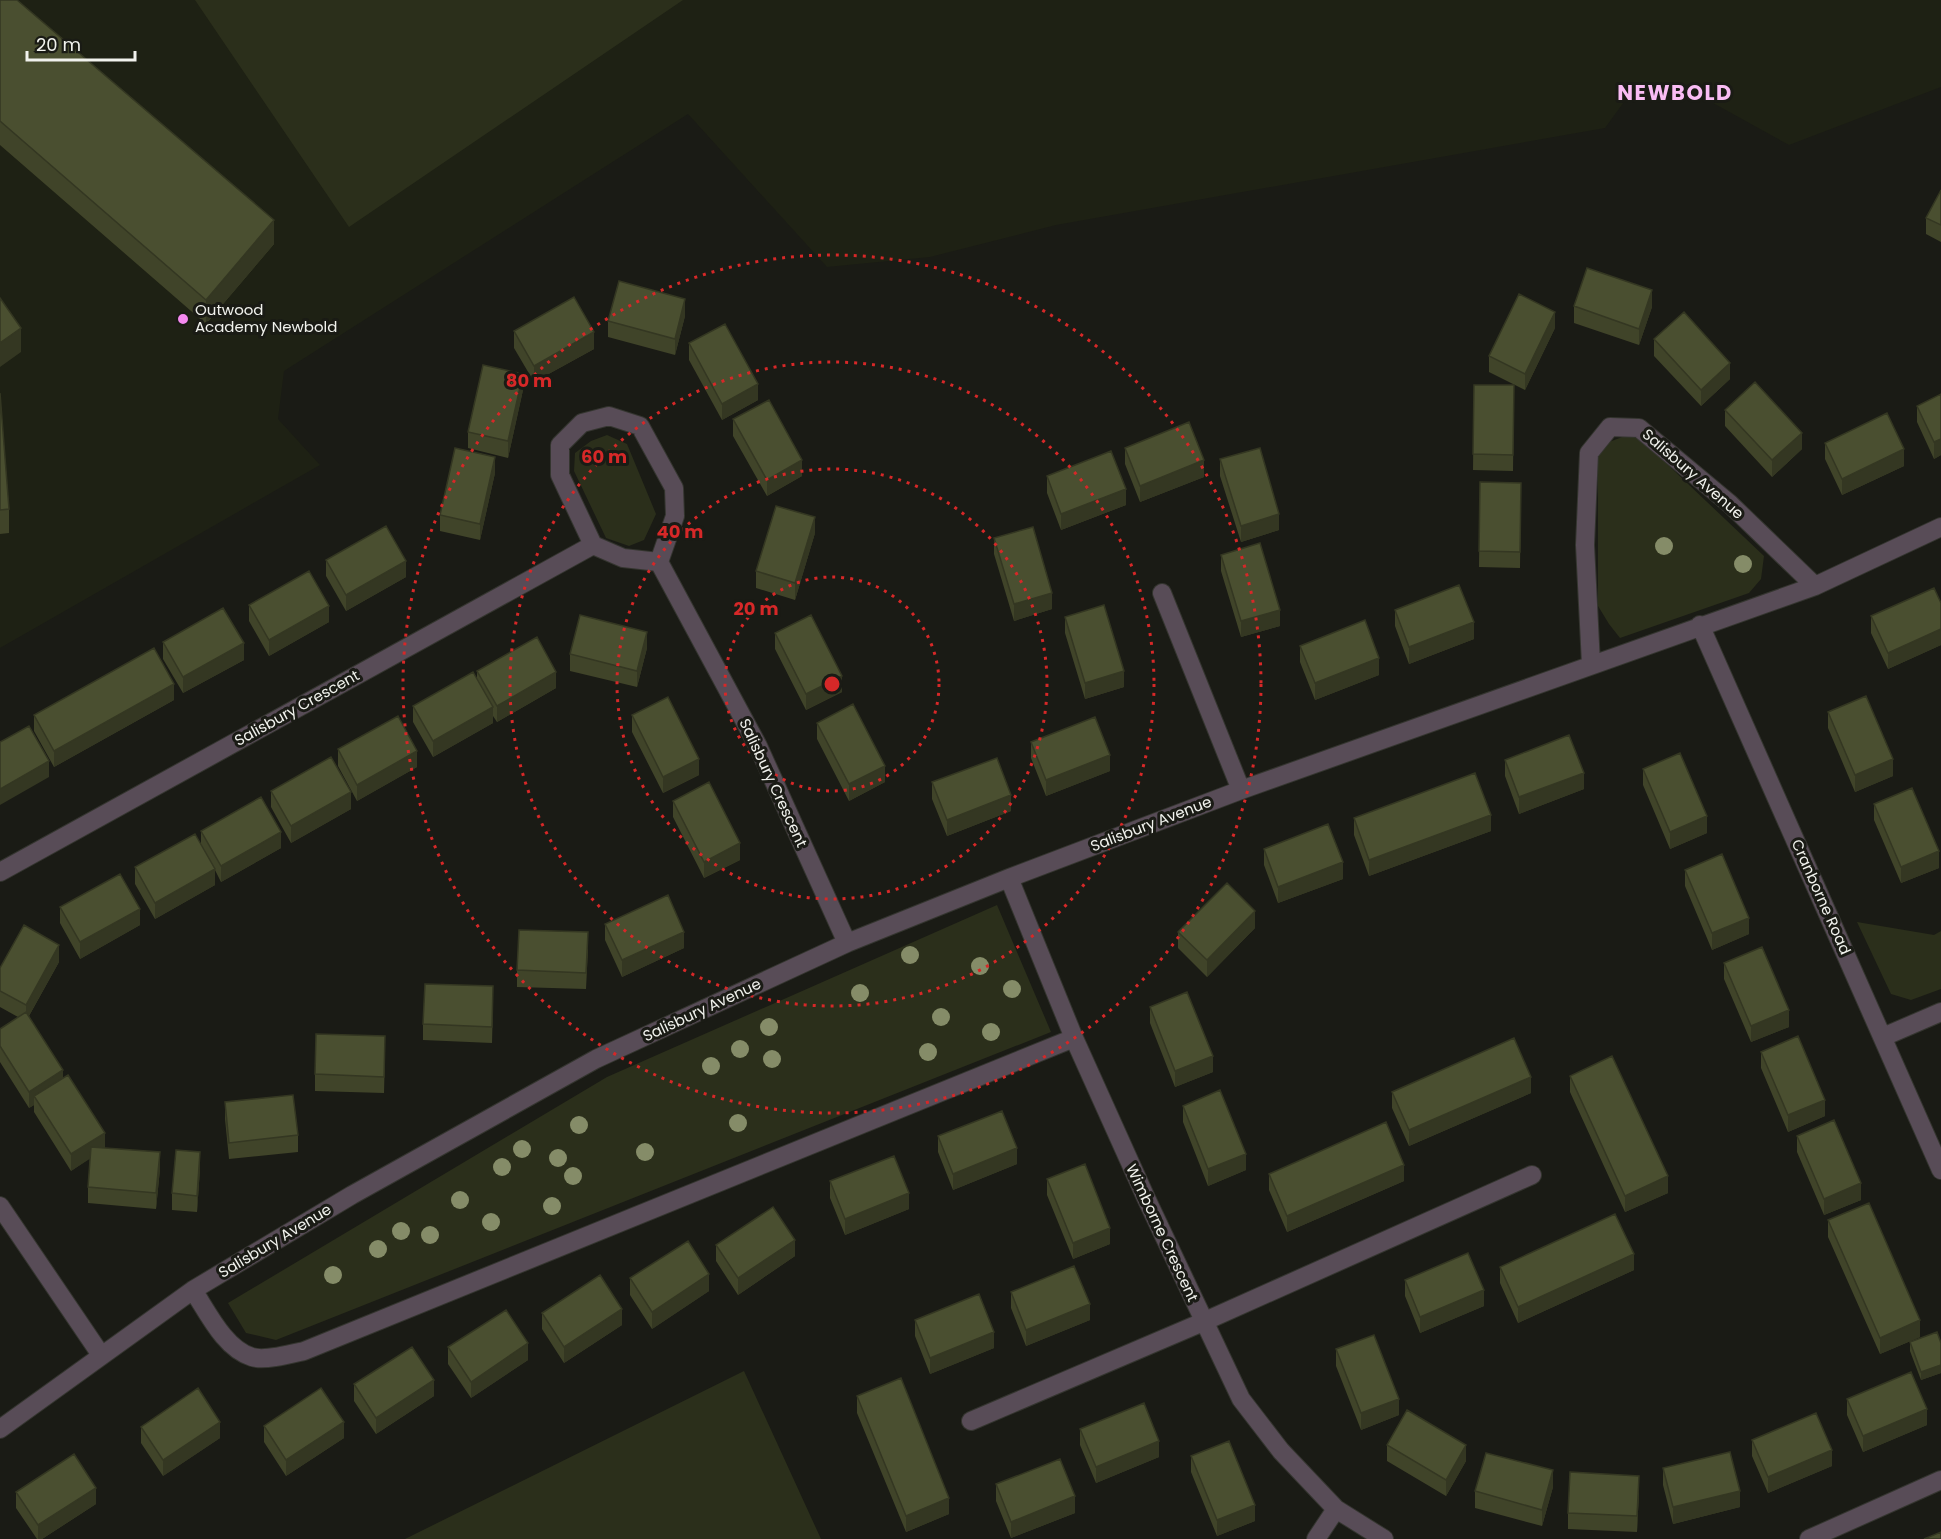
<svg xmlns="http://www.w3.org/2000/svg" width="1941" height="1539" viewBox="0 0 1941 1539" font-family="Poppins,sans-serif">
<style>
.built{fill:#1e2114}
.green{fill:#2b2f1b}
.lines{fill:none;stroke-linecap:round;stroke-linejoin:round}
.minor-casing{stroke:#34352f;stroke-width:20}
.minor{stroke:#584c57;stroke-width:18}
.tree{fill:#858c68}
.wall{fill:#404429}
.shaded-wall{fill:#343722}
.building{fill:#4a4f30;stroke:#343722;stroke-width:1.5}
.ring{fill:none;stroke:#d62828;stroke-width:3;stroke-dasharray:3 6}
.poi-dot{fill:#f589ef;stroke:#1a1b15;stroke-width:2}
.labels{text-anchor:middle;stroke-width:6;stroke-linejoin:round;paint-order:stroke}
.poi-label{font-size:15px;fill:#f1f2ed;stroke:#1a1b15;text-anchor:start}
.street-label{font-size:15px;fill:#f1f2ed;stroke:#1a1b15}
.district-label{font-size:21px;font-weight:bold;letter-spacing:1.5px;fill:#f9bcf4;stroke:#1a1b15}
.centre{fill:#d62828;stroke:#1a1b15;stroke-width:3}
.ring-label{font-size:18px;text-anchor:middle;font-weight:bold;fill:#d62828;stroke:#1a1b15;stroke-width:6;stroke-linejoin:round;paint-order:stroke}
</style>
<rect width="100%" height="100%" fill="#1a1b15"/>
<path class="built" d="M0 0H1941V87L1789 145 1675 82 1624 102 1605 128 1056 225 930 257 827 267 688 114 284 371 278 419 320 465 0 648Z"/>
<path class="green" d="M195 0H683L349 227Z
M1630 434 1648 446 1764 556 1761 579 1749 593 1620 638 1609 624 1598 606V457L1604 444Z
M607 435 627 444 656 514 644 540 629 546 606 538 574 471 575 453 591 441Z
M997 905 1051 1032 276 1340 246 1333 228 1303 607 1077Z
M1857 922 1934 935 1941 931V989L1911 1000 1891 994Z
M744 1371 821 1539H405Z"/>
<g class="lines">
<g class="minor-casing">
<path id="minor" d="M593 545 560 475V445L582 423 609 416 640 426 674 488 675 516 659 562
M1162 593 1241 790
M1700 625 1941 1170
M1591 664 1585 545 1589 453 1610 427 1639 428 1730 504 1815 586
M0 872 593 545 623 558 659 562 758 746 847 943
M1009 878 1074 1038 1146 1198 1241 1399 1281 1451 1336 1509 1384 1539
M1883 1037 1941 1012
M0 1206 101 1355
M193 1290C208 1313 225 1349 252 1357 265 1361 291 1354 304 1351L1074 1038
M971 1421 1203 1322 1532 1175
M0 1429 193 1290 352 1195 596 1059 847 943 1009 878 1241 790 1815 586 1941 527
M1316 1539 1336 1509
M1809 1539 1941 1480"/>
</g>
<use href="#minor" class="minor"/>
</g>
<g class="tree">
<circle cx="1664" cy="546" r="9"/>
<circle cx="1743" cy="564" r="9"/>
<circle cx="910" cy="955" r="9"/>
<circle cx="980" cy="966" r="9"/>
<circle cx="1012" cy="989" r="9"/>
<circle cx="860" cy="993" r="9"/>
<circle cx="941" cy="1017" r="9"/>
<circle cx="769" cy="1027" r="9"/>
<circle cx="991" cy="1032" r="9"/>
<circle cx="740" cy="1049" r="9"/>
<circle cx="928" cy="1052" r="9"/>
<circle cx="772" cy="1059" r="9"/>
<circle cx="711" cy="1066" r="9"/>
<circle cx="738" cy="1123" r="9"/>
<circle cx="579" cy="1125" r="9"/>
<circle cx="522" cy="1149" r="9"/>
<circle cx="645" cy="1152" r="9"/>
<circle cx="558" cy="1158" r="9"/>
<circle cx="502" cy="1167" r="9"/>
<circle cx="573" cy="1176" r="9"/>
<circle cx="460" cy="1200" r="9"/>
<circle cx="552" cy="1206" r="9"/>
<circle cx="491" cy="1222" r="9"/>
<circle cx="401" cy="1231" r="9"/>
<circle cx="430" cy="1235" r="9"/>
<circle cx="378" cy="1249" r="9"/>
<circle cx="333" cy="1275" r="9"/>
</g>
<path class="wall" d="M0 0 274 244 206 324 0 145Z
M1941 190V242L1926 234V218Z
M1574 306 1652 307 1639 345 1574 323Z
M685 316 675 355 608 337V321Z
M1555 328 1525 390 1489 372V356Z
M514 331 594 349 534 382 514 348Z
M1654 339 1730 379 1701 406 1654 356Z
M689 343 758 400 722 420 689 360Z
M1474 385H1514L1513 471 1473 470Z
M523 390 508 458 468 448V432Z
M0 393 9 509V533L0 534Z
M1941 394V455L1934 459 1917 422V406Z
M1725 410 1802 449 1772 477 1725 426Z
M733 419 802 476 767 496 733 436Z
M1825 443 1904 466 1842 495 1825 459Z
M1125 448 1204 477 1140 502 1125 464Z
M1220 459 1279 530 1241 542 1220 476Z
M495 473 480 540 440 531V515Z
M1047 476 1126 505 1061 530 1047 493Z
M1480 482 1521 483 1520 568 1479 567Z
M815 533 795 600 756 588V571Z
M994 538 1052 609 1014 621 994 554Z
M1221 555 1280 626 1241 637 1221 571Z
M326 560 406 577 346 611 326 576Z
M1941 603V645L1888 669 1871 633V616Z
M249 605 329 622 269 656 249 621Z
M1395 610 1474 639 1409 664 1395 626Z
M1065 617 1124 687 1085 699 1065 633Z
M775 633 842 692 806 710 775 649Z
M163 642 244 660 183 693 163 659Z
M1300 646 1379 675 1315 700 1300 662Z
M647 648 637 687 570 671V654Z
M477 671 556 688 497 722 493 716V723L433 757 413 722V706L477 678Z
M174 700 54 767 34 731V715Z
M1828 712 1893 776 1855 792 1828 728Z
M632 715 699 775 663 793 632 732Z
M817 723 885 782 849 801 817 739Z
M1031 742 1110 771 1046 796 1031 758Z
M338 749 417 767 357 801 338 766Z
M1505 760 1584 789 1519 814 1505 776Z
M1643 769 1707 833 1670 849 1643 785Z
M932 782 1011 811 947 836 932 799Z
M271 791 351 809 291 843 271 807Z
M673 801 740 860 704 878 673 817Z
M1874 804 1939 868 1901 883 1874 820Z
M1354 818 1491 831 1369 876 1354 835Z
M201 831 281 848 221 882 215 870V885L155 919 135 884V867L201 846Z
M1264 849 1343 879 1278 903 1264 865Z
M1685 870 1749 934 1712 950 1685 886Z
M60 907 140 925 80 959 60 923Z
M605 924 684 948 622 977 605 940Z
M1255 928 1207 977 1178 948V932Z
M588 949 586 989 517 987V970Z
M59 962 29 1016 63 1078 105 1148 160 1169 156 1209 88 1203V1187L90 1158 71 1171 34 1112V1105L29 1108 0 1062V1029L18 1017 0 1007V968Z
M1724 963 1789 1027 1751 1042 1724 979Z
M493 1003 492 1043 423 1040V1024Z
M1150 1007 1213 1072 1175 1087 1150 1023Z
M1761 1052 1825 1116 1788 1132 1761 1068Z
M385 1053 384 1093 315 1091V1074Z
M1570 1076 1668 1193 1625 1212 1570 1092Z
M1392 1092 1531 1093 1409 1146 1392 1108Z
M225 1102 298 1135V1152L229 1159 225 1119Z
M1183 1106 1246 1170 1208 1186 1183 1122Z
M938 1136 1017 1164 953 1190 938 1152Z
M1797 1136 1861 1200 1824 1215 1797 1152Z
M200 1169 197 1212 172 1210V1193Z
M1269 1174 1404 1181 1287 1232 1269 1190Z
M1047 1179 1110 1244 1073 1259 1047 1195Z
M830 1181 909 1209 845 1235 830 1198Z
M1828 1220 1920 1337 1880 1354 1828 1237Z
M716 1245 795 1256 738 1295 716 1261Z
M1500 1267 1634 1270 1518 1323 1500 1283Z
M630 1278 709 1291 652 1329 630 1295Z
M1405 1280 1484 1306 1420 1333 1405 1296Z
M1011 1292 1090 1320 1026 1346 1011 1308Z
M542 1313 622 1325 564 1363 542 1329Z
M915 1320 994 1348 930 1374 915 1336Z
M1910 1342 1941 1343V1373L1921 1380 1910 1351Z
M448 1347 528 1360 471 1398 448 1364Z
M1336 1349 1399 1415 1361 1430 1336 1366Z
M354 1384 434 1396 376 1434 354 1401Z
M857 1396 949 1514 906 1532 857 1413Z
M1847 1399 1927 1425 1863 1452 1847 1415Z
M264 1426 344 1438 286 1476 264 1442Z
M141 1427 220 1438 163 1476 141 1443Z
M1080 1429 1159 1457 1096 1483 1080 1445Z
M1752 1440 1832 1466 1768 1493 1752 1456Z
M1387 1445 1466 1461 1446 1496 1387 1461Z
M1191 1456 1255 1521 1217 1536 1191 1472Z
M1663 1468 1740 1507 1673 1524 1663 1485Z
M996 1484 1075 1513 1011 1538 996 1501Z
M1553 1487 1542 1526 1475 1508V1491Z
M16 1492 96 1504 42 1539H37L16 1508Z
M1639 1492 1637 1532 1568 1529V1513Z"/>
<path class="shaded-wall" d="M274 220V244L206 324V300Z
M1652 290V307L1639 345V329Z
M685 299V316L675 355V339Z
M1555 312V328L1525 390V374Z
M21 328V352L0 367V343Z
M594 332V349L534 382V366Z
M1730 363V379L1701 406V390Z
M523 374V390L508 458V441Z
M758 384V400L722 420V404Z
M1802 433V449L1772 477V460Z
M1941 439V455L1934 459V442Z
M1904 449V466L1842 495V479Z
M495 457V473L480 540V524Z
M802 460V476L767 496V480Z
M1204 460V477L1140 502V486Z
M1126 489V505L1061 530V514Z
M1279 514V530L1241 542V526Z
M815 517V533L795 600V583Z
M406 561V577L346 611V595Z
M1052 593V609L1014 621V604Z
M329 606V622L269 656V640Z
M1280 610V626L1241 637V621Z
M1474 622V639L1409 664V647Z
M1941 629V645L1888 669V653Z
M647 632V648L637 687V671Z
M244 643V660L183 693V677Z
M1379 658V675L1315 700V683Z
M1124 671V687L1085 699V683Z
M556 672V688L497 722V706Z
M842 676V692L806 710V694Z
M174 684V700L54 767V751Z
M493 707V723L433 757V741Z
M417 751V767L357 801V785Z
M1110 755V771L1046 796V780Z
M699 759V775L663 793V777Z
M1893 759V776L1855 792V775Z
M49 761V777L0 805V789Z
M885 766V782L849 801V784Z
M1584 773V789L1519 814V797Z
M351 792V809L291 843V826Z
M1011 795V811L947 836V820Z
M1491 815V831L1369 876V860Z
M1707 816V833L1670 849V832Z
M281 832V848L221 882V866Z
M740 843V860L704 878V862Z
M1939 851V868L1901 883V867Z
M1343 862V879L1278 903V887Z
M215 869V885L155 919V903Z
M140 909V925L80 959V942Z
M1255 911V928L1207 977V960Z
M1749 918V934L1712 950V933Z
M684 932V948L622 977V960Z
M59 945V962L26 1021V1005Z
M1789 1010V1027L1751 1042V1026Z
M1213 1056V1072L1175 1087V1071Z
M63 1070V1086L34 1096V1105L29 1108V1092Z
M1531 1077V1093L1409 1146V1130Z
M1825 1100V1116L1788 1132V1115Z
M105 1133V1149L71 1171V1154Z
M1017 1148V1164L953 1190V1174Z
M160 1152V1169L156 1209V1193Z
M200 1152V1169L197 1212V1196Z
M1246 1154V1170L1208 1186V1169Z
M1404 1165V1181L1287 1232V1216Z
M1668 1176V1193L1625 1212V1196Z
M1861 1183V1200L1824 1215V1199Z
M909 1193V1209L845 1235V1219Z
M1110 1228V1244L1073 1259V1243Z
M795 1240V1256L738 1295V1278Z
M1634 1254V1270L1518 1323V1307Z
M709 1274V1291L652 1329V1312Z
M1484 1290V1306L1420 1333V1317Z
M1090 1304V1320L1026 1346V1330Z
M622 1309V1325L564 1363V1347Z
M1920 1320V1337L1880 1354V1338Z
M994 1332V1348L930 1374V1358Z
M528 1343V1360L471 1398V1382Z
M1941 1365V1373L1921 1380V1372Z
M434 1380V1396L376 1434V1418Z
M1399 1399V1415L1361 1430V1413Z
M1927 1409V1425L1863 1452V1436Z
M220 1422V1438L163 1476V1460Z
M344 1422V1438L286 1476V1460Z
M1159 1441V1457L1096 1483V1467Z
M1466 1445V1461L1446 1496V1480Z
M1832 1450V1466L1768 1493V1477Z
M1553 1470V1487L1542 1526V1510Z
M1639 1476V1492L1637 1532V1516Z
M96 1488V1504L42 1539H38V1525Z
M1740 1491V1507L1673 1524V1507Z
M1075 1496V1513L1011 1538V1522Z
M949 1498V1514L906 1532V1516Z
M1255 1505V1521L1217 1536V1520Z"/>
<path class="building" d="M0 0H17L274 220 206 300 0 121Z
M1941 190V225L1926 218Z
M1587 268 1652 290 1639 329 1574 306Z
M619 281 685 299 675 339 608 321Z
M1519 294 1555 312 1525 374 1489 356Z
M574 297 594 332 534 366 514 331Z
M0 298 21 328 0 343Z
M1684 312 1730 363 1701 390 1654 339Z
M725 324 758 384 722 404 689 343Z
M483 365 523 374 508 441 468 432Z
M1755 382 1802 433 1772 460 1725 410Z
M1474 385H1514L1513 455 1473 454Z
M0 393 9 509 0 510Z
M1941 394V439L1934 442 1917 406Z
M769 400 802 460 767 480 733 419Z
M1887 413 1904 449 1842 479 1825 443Z
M1189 422 1204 460 1140 486 1125 448Z
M455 448 495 457 480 524 440 515Z
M1260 448 1279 514 1241 526 1220 459Z
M1111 451 1126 489 1061 514 1047 476Z
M1480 482 1521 483 1520 552 1479 551Z
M776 506 815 517 795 583 756 571Z
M386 526 406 561 346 595 326 560Z
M1033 527 1052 593 1014 604 994 538Z
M1260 543 1280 610 1241 621 1221 555Z
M309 571 329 606 269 640 249 605Z
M1459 585 1474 622 1409 647 1395 610Z
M1934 588 1941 603V629L1888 653 1871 616Z
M1104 605 1124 671 1085 683 1065 617Z
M223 608 244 643 183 677 163 642Z
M580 615 647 632 637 671 570 654Z
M811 615 842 676 806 694 775 633Z
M1365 620 1379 658 1315 683 1300 646Z
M537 637 556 672 497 706 477 671Z
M154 648 174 684 54 751 34 715Z
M473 672 493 707 433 741 413 706Z
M1866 696 1893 759 1855 775 1828 712Z
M668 697 699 759 663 777 632 715Z
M853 704 885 766 849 784 817 723Z
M398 716 417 751 357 785 338 749Z
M1095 717 1110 755 1046 780 1031 742Z
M29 726 49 761 0 789V742Z
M1569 735 1584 773 1519 797 1505 760Z
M1680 753 1707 816 1670 832 1643 769Z
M331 757 351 792 291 826 271 791Z
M997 758 1011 795 947 820 932 782Z
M1475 773 1491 815 1369 860 1354 818Z
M709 782 740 843 704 862 673 801Z
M1912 788 1939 851 1901 867 1874 804Z
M261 797 281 832 221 866 201 831Z
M1328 824 1343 862 1278 887 1264 849Z
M195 834 215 869 155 903 135 867Z
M1722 854 1749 918 1712 933 1685 870Z
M120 874 140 909 80 942 60 907Z
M1227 883 1255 911 1207 960 1178 932Z
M668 895 684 932 622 960 605 924Z
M24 925 59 945 26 1005 0 991V968Z
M519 930 588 932 586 973 517 970Z
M1762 947 1789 1010 1751 1026 1724 963Z
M425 984 493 986 492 1027 423 1024Z
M1187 992 1213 1056 1175 1071 1150 1007Z
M26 1012 63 1070 29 1092 0 1046V1029Z
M316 1034 385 1036 384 1077 315 1074Z
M1798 1036 1825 1100 1788 1115 1761 1052Z
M1514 1038 1531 1077 1409 1130 1392 1092Z
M1612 1056 1668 1176 1625 1196 1570 1076Z
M68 1075 105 1133 71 1154 34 1096Z
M1220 1090 1246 1154 1208 1169 1183 1106Z
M293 1095 298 1135 229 1143 225 1102Z
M1002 1111 1017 1148 953 1174 938 1136Z
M1834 1120 1861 1183 1824 1199 1797 1136Z
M1386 1122 1404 1165 1287 1216 1269 1174Z
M91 1147 160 1152 156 1193 88 1187Z
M176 1150 200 1152 197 1196 172 1193Z
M894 1156 909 1193 845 1219 830 1181Z
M1085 1164 1110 1228 1073 1243 1047 1179Z
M1869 1203 1920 1320 1880 1338 1828 1220Z
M773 1207 795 1240 738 1278 716 1245Z
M1615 1214 1634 1254 1518 1307 1500 1267Z
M688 1241 709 1274 652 1312 630 1278Z
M1468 1253 1484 1290 1420 1317 1405 1280Z
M1074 1266 1090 1304 1026 1330 1011 1292Z
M600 1275 622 1309 564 1347 542 1313Z
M979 1294 994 1332 930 1358 915 1320Z
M506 1310 528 1343 471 1382 448 1347Z
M1937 1332 1941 1343V1365L1921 1372 1910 1342Z
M1374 1335 1399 1399 1361 1413 1336 1349Z
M412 1347 434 1380 376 1418 354 1384Z
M1911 1372 1927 1409 1863 1436 1847 1399Z
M901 1378 949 1498 906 1516 857 1396Z
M198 1388 220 1422 163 1460 141 1427Z
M321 1388 344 1422 286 1460 264 1426Z
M1144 1403 1159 1441 1096 1467 1080 1429Z
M1407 1410 1466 1445 1446 1480 1387 1445Z
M1816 1413 1832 1450 1768 1477 1752 1440Z
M1229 1441 1255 1505 1217 1520 1191 1456Z
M1730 1452 1740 1491 1673 1507 1663 1468Z
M1486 1453 1553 1470 1542 1510 1475 1491Z
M74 1454 96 1488 38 1525 16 1492Z
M1060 1459 1075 1496 1011 1522 996 1484Z
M1570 1472 1639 1476 1637 1516 1568 1513Z
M1941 1532V1539H1924Z"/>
<g class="ring">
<circle cx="832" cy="684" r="107"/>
<circle cx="832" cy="684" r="215"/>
<circle cx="832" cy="684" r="322"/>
<circle cx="832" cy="684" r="429"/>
</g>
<circle class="poi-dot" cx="183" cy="319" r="6"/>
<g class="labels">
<g class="poi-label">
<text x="195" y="315">Outwood<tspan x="195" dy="17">Academy Newbold</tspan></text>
</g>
<g class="street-label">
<text transform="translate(1693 474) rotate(41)" y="5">Salisbury Avenue</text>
<text transform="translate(297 708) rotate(-29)" y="5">Salisbury Crescent</text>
<text transform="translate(773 783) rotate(65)" y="5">Salisbury Crescent</text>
<text transform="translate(1151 824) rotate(-21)" y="5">Salisbury Avenue</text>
<text transform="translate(1821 897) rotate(66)" y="5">Cranborne Road</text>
<text transform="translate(702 1010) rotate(-25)" y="5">Salisbury Avenue</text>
<text transform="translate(1162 1233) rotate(65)" y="5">Wimborne Crescent</text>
<text transform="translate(275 1241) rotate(-31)" y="5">Salisbury Avenue</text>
</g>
<g class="district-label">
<text x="1675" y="100">NEWBOLD</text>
</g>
</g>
<circle cx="832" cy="684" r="9" class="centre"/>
<g class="ring-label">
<text x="529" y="387">80 m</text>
<text x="604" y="463">60 m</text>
<text x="680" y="538">40 m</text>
<text x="756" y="615">20 m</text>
</g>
<path d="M27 51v9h108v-9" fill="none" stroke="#f1f2ed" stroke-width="3"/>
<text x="36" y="51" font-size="18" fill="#f1f2ed" stroke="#1a1b15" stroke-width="4.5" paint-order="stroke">20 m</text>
</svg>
